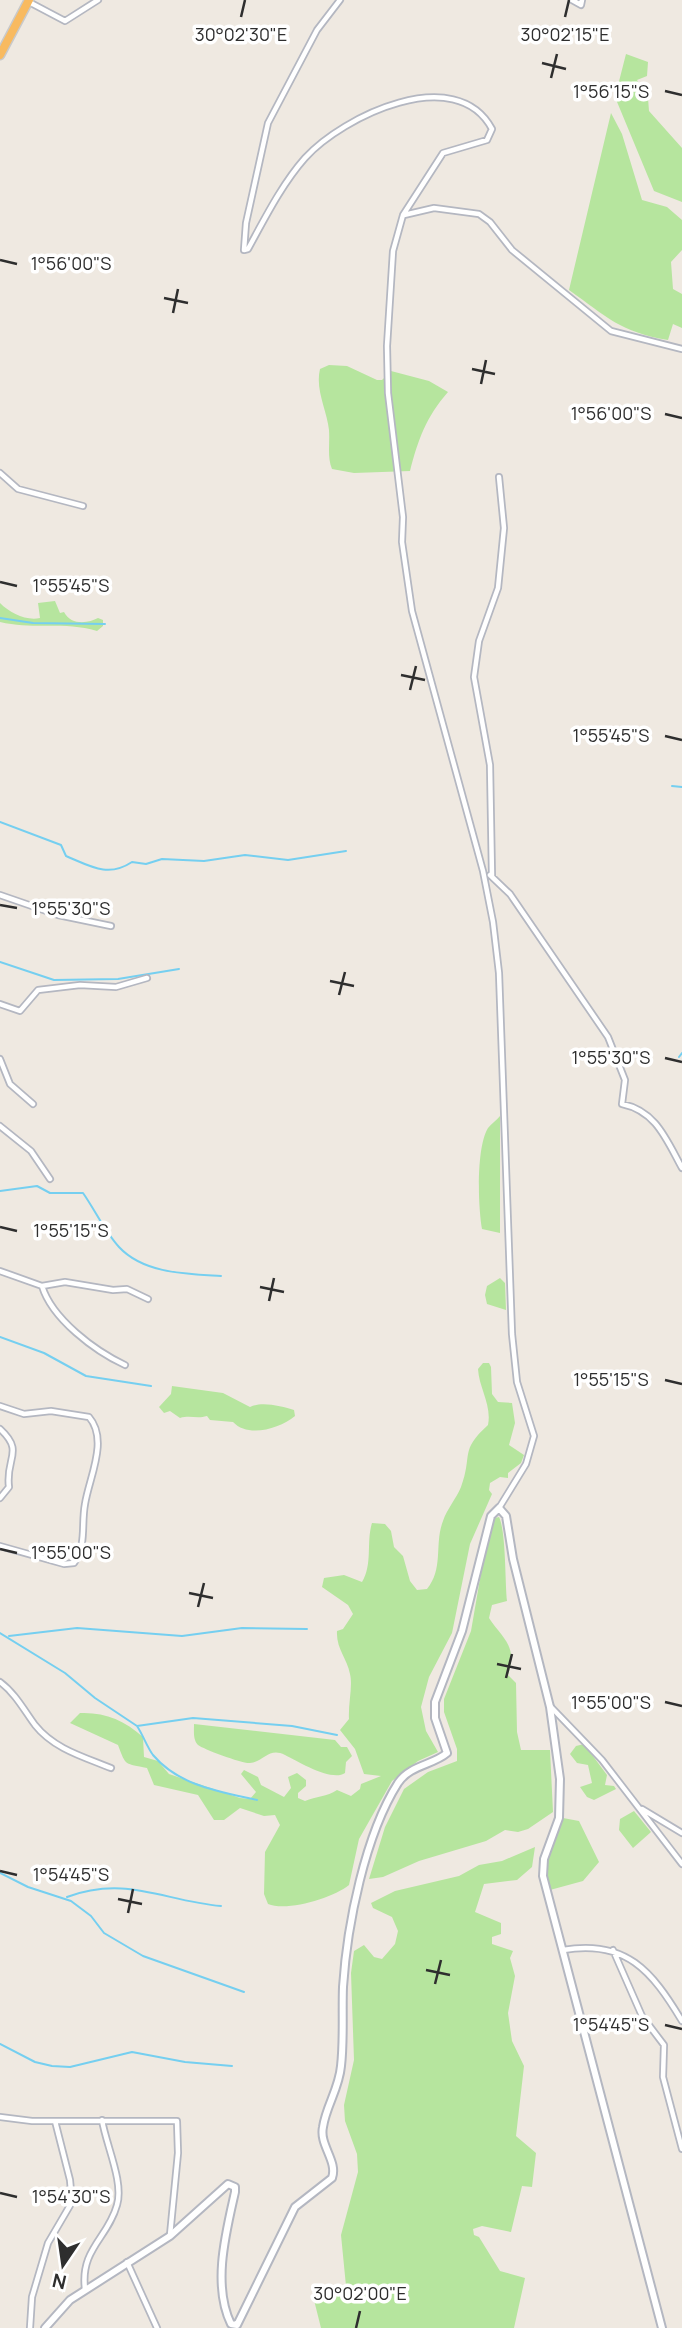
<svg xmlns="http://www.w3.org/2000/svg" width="682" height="2328" viewBox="0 0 682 2328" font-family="Manrope,sans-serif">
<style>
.green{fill:#b6e59e}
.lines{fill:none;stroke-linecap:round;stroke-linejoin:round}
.stream{stroke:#75cff0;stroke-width:2}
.minor-casing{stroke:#b4b7c1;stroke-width:8}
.secondary-casing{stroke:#b4b7c1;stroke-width:10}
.trunk-casing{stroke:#c9c9c9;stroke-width:11}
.minor{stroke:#fff;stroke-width:4.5}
.secondary{stroke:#fff;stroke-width:6}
.trunk{stroke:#f8ba60;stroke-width:8}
.ticks{fill:none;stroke:#2e2e2e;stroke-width:2.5}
.ticks-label{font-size:18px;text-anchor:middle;fill:#2e2e2e;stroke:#fff;stroke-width:7;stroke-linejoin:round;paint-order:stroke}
</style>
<rect width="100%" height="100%" fill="#efe9e1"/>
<path class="green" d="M626 54 648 62 647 76 637 80 648 98 649 111 682 148V202L654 191 615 97Z
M611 113 622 134 642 200 667 207 682 220V250L671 262 673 289 682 294V328L673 324 668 340C620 332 607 317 569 290Z
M329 365 347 366 377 380H382L391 371 429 381 448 392C426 417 418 440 410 471L354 473 332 469C327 457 330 444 329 430 327 410 315 390 320 369Z
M55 601 60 613 64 612C71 626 89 623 98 618L103 620V626L97 631C64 621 34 630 0 622V603C10 613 26 621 40 618L38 603Z
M500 1116V1233L482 1229C478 1207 476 1148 488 1128 491 1124 497 1120 500 1116Z
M500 1278 505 1283 506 1310 487 1304 485 1295 487 1286Z
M483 1363H489L491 1367 492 1394 498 1402 512 1403 515 1423 509 1445 524 1455 521 1463 508 1473V1478L500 1477 490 1483 489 1490 492 1494 470 1544 452 1633 429 1677 421 1707 426 1731 438 1752 418 1761 392 1781 359 1839 349 1885C333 1898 287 1912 268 1904L264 1894 265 1852 280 1825 275 1815 264 1816 240 1808 224 1820H214L198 1795 154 1785 147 1768C125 1763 126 1767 118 1745L70 1723 80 1713C105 1712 124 1720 143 1737L144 1757 158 1761 169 1774 240 1798 250 1799 256 1792 241 1774 244 1770 258 1777 261 1785 284 1797 291 1788 288 1777 297 1773 306 1780V1786L298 1793V1798L305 1801C316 1796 327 1797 337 1790L351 1796 360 1789 361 1784 381 1776 364 1774 355 1749 340 1730 349 1719C348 1704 353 1686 350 1674 347 1658 336 1649 337 1631L343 1629 353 1614 348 1605 322 1587 324 1578 344 1575 362 1582C373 1564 366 1542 372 1523L385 1524 391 1531 394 1547 403 1556 410 1581 417 1590 427 1589C444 1568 434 1544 443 1521 447 1509 456 1499 461 1487 473 1455 459 1451 488 1425 492 1405 479 1388 478 1369Z
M172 1386 223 1393 250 1407C261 1401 282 1406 294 1410L295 1416C279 1429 248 1438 233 1422L210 1420 207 1416C197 1419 190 1415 180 1418L170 1411 164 1413 159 1407 171 1394Z
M499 1517C506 1531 505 1582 507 1601L492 1605 489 1618C503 1639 518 1646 508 1675L516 1683 517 1732 521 1750H550L553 1812 528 1829 518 1832 505 1830 486 1841 419 1861 383 1877 369 1879 385 1827 404 1789 428 1772 457 1761V1749L444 1712V1699L471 1631 485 1550 495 1518Z
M194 1724 335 1740 341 1747H347L352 1756 346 1762 345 1773C332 1782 299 1762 285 1755 269 1747 265 1761 250 1763 243 1764 203 1749 198 1745 193 1740 194 1732 194 1724Z
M584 1744 607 1775 605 1785 614 1786 616 1789 594 1800 587 1797 580 1787 592 1783 588 1765 577 1763 570 1754 576 1746Z
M634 1811 651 1832 633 1848 619 1830 620 1819Z
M563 1818 579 1821 599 1862 583 1881 550 1890 545 1865Z
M535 1847 532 1867 517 1880 484 1884 475 1912 501 1923V1934L492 1937V1944L513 1951 510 1958 515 1976 508 2013 512 2041 524 2066 516 2136 536 2153 532 2187 522 2186 511 2232 482 2226 473 2229 474 2235 479 2237 500 2271 525 2278 514 2328H321L313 2296 346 2286 341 2235 358 2172 357 2154 345 2121 344 2105 354 2060 351 1973 354 1951 364 1945 374 1957 382 1959 395 1944 398 1931 392 1917 373 1908 371 1903 395 1891 459 1876 479 1865 502 1861Z"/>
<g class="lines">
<path class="stream" d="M0 618 33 623 105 624
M672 786 682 787
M0 822 61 845 66 856C90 866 108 878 132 862L146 864 162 859 204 861 245 855 288 860 346 851
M0 962 54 980 118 979 179 969
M679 1057 682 1053
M0 1191 37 1186 50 1193H83C95 1210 105 1232 119 1247 144 1274 188 1274 221 1276
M0 1337 44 1353 86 1376 151 1386
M0 1633 65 1673 95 1698 137 1726 193 1718 292 1726 337 1735
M9 1636 77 1628 182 1636 242 1628 307 1629
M137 1726C143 1735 147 1747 153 1755 179 1786 221 1792 257 1800
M0 1873 28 1887 71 1901 91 1916 104 1933 143 1956 244 1992
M67 1897C126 1875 164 1901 221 1906
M0 2044 35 2062 52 2066 70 2067 132 2052 185 2062 232 2066"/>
<g class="minor-casing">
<path id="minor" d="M340 0 317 30 268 123 246 223 244 250 248 249C265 218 282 184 305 158 343 116 456 62 492 129L487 140 443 153 403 215 393 251 387 346 388 393 403 517 402 542 412 611 483 871 493 922 499 973 512 1334 517 1382 534 1436 526 1464 499 1508
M572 0 581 5 582 0
M29 2 65 21 98 0
M404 215 434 208 479 214 490 222 512 250 611 331 682 349
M0 473 18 489 83 506
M490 875 510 894 608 1037 625 1080 622 1104C656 1111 666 1139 682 1168
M492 876 490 765 474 677 479 641 498 588 504 528 499 477
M0 895 58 915 111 926
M0 1004 20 1011 38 990 80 985 116 987 147 978
M0 1059 10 1084 33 1104
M0 1126 31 1151 50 1179
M0 1271 42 1286C52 1319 95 1351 125 1365
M42 1286 65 1282 113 1290 127 1289 148 1299
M0 1406 24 1414 51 1411 89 1417C109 1440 89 1478 85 1504 81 1525 87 1544 74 1563L64 1564 0 1546
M0 1429C25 1452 5 1458 9 1487L0 1498
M0 1682C15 1693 24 1710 35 1725 54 1749 84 1757 111 1768
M551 1707 602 1760 682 1864
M642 1809 682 1833
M563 1950C626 1939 652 1971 682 2021
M613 1950 642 2016 664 2045 663 2077 682 2149
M0 2117 32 2121H177L178 2153 170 2235
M127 2262 157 2328
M85 2289C80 2249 108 2238 117 2205 124 2182 106 2145 102 2120
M30 2328 32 2297 48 2243 72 2202 70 2180 55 2121"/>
</g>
<g class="secondary-casing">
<path id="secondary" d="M45 2328 70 2300 170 2236 228 2184 235 2187V2192C226 2232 212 2285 231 2324L237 2325 295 2207 332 2178C338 2161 319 2145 323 2127 326 2106 339 2089 341 2066 344 2040 342 2013 343 1987 347 1925 365 1835 398 1783 410 1765 433 1765 447 1753L435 1718V1702L462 1631 491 1516 499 1508 506 1516 513 1559 550 1707 560 1779 559 1818 544 1859 543 1876 662 2328"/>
</g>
<g class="trunk-casing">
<path id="trunk" d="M0 55 29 0"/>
</g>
<use href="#minor" class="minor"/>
<use href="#secondary" class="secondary"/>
<use href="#trunk" class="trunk"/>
</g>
<path class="ticks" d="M241 17 245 0M565 17 569 0M542 63 566 69M551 78 557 54M665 91 682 95M0 260 17 264M164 298 188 303M173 313 178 289M472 369 495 374M481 384 486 360M665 414 682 418M0 582 17 586M401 675 425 680M410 690 416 666M665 736 682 740M0 905 17 908M330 981 354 986M339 995 345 972M665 1058 682 1062M0 1227 17 1231M260 1287 284 1292M269 1301 274 1278M665 1380 682 1384M0 1549 17 1553M189 1593 213 1598M198 1607 204 1583M497 1664 521 1669M506 1678 512 1654M665 1702 682 1706M0 1871 17 1875M118 1899 142 1904M128 1913 133 1889M426 1970 450 1975M435 1984 441 1960M665 2025 682 2029M0 2193 17 2197M356 2328 360 2311"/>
<g class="ticks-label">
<text x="565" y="41">30°02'15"E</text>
<text x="241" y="41">30°02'30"E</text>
<text x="611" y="98">1°56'15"S</text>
<text x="71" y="270">1°56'00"S</text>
<text x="611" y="420">1°56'00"S</text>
<text x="71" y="592">1°55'45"S</text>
<text x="611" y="742">1°55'45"S</text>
<text x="71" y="915">1°55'30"S</text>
<text x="611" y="1064">1°55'30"S</text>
<text x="71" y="1237">1°55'15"S</text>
<text x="611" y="1386">1°55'15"S</text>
<text x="71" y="1559">1°55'00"S</text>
<text x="611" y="1709">1°55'00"S</text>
<text x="71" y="1881">1°54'45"S</text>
<text x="611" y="2031">1°54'45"S</text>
<text x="71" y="2203">1°54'30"S</text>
<text x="360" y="2300">30°02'00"E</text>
</g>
<g transform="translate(63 2265) rotate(193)" stroke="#ffffff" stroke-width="5" paint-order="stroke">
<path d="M0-5L12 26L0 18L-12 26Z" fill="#2e2e2e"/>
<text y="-10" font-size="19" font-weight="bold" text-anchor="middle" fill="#2e2e2e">N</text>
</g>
</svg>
